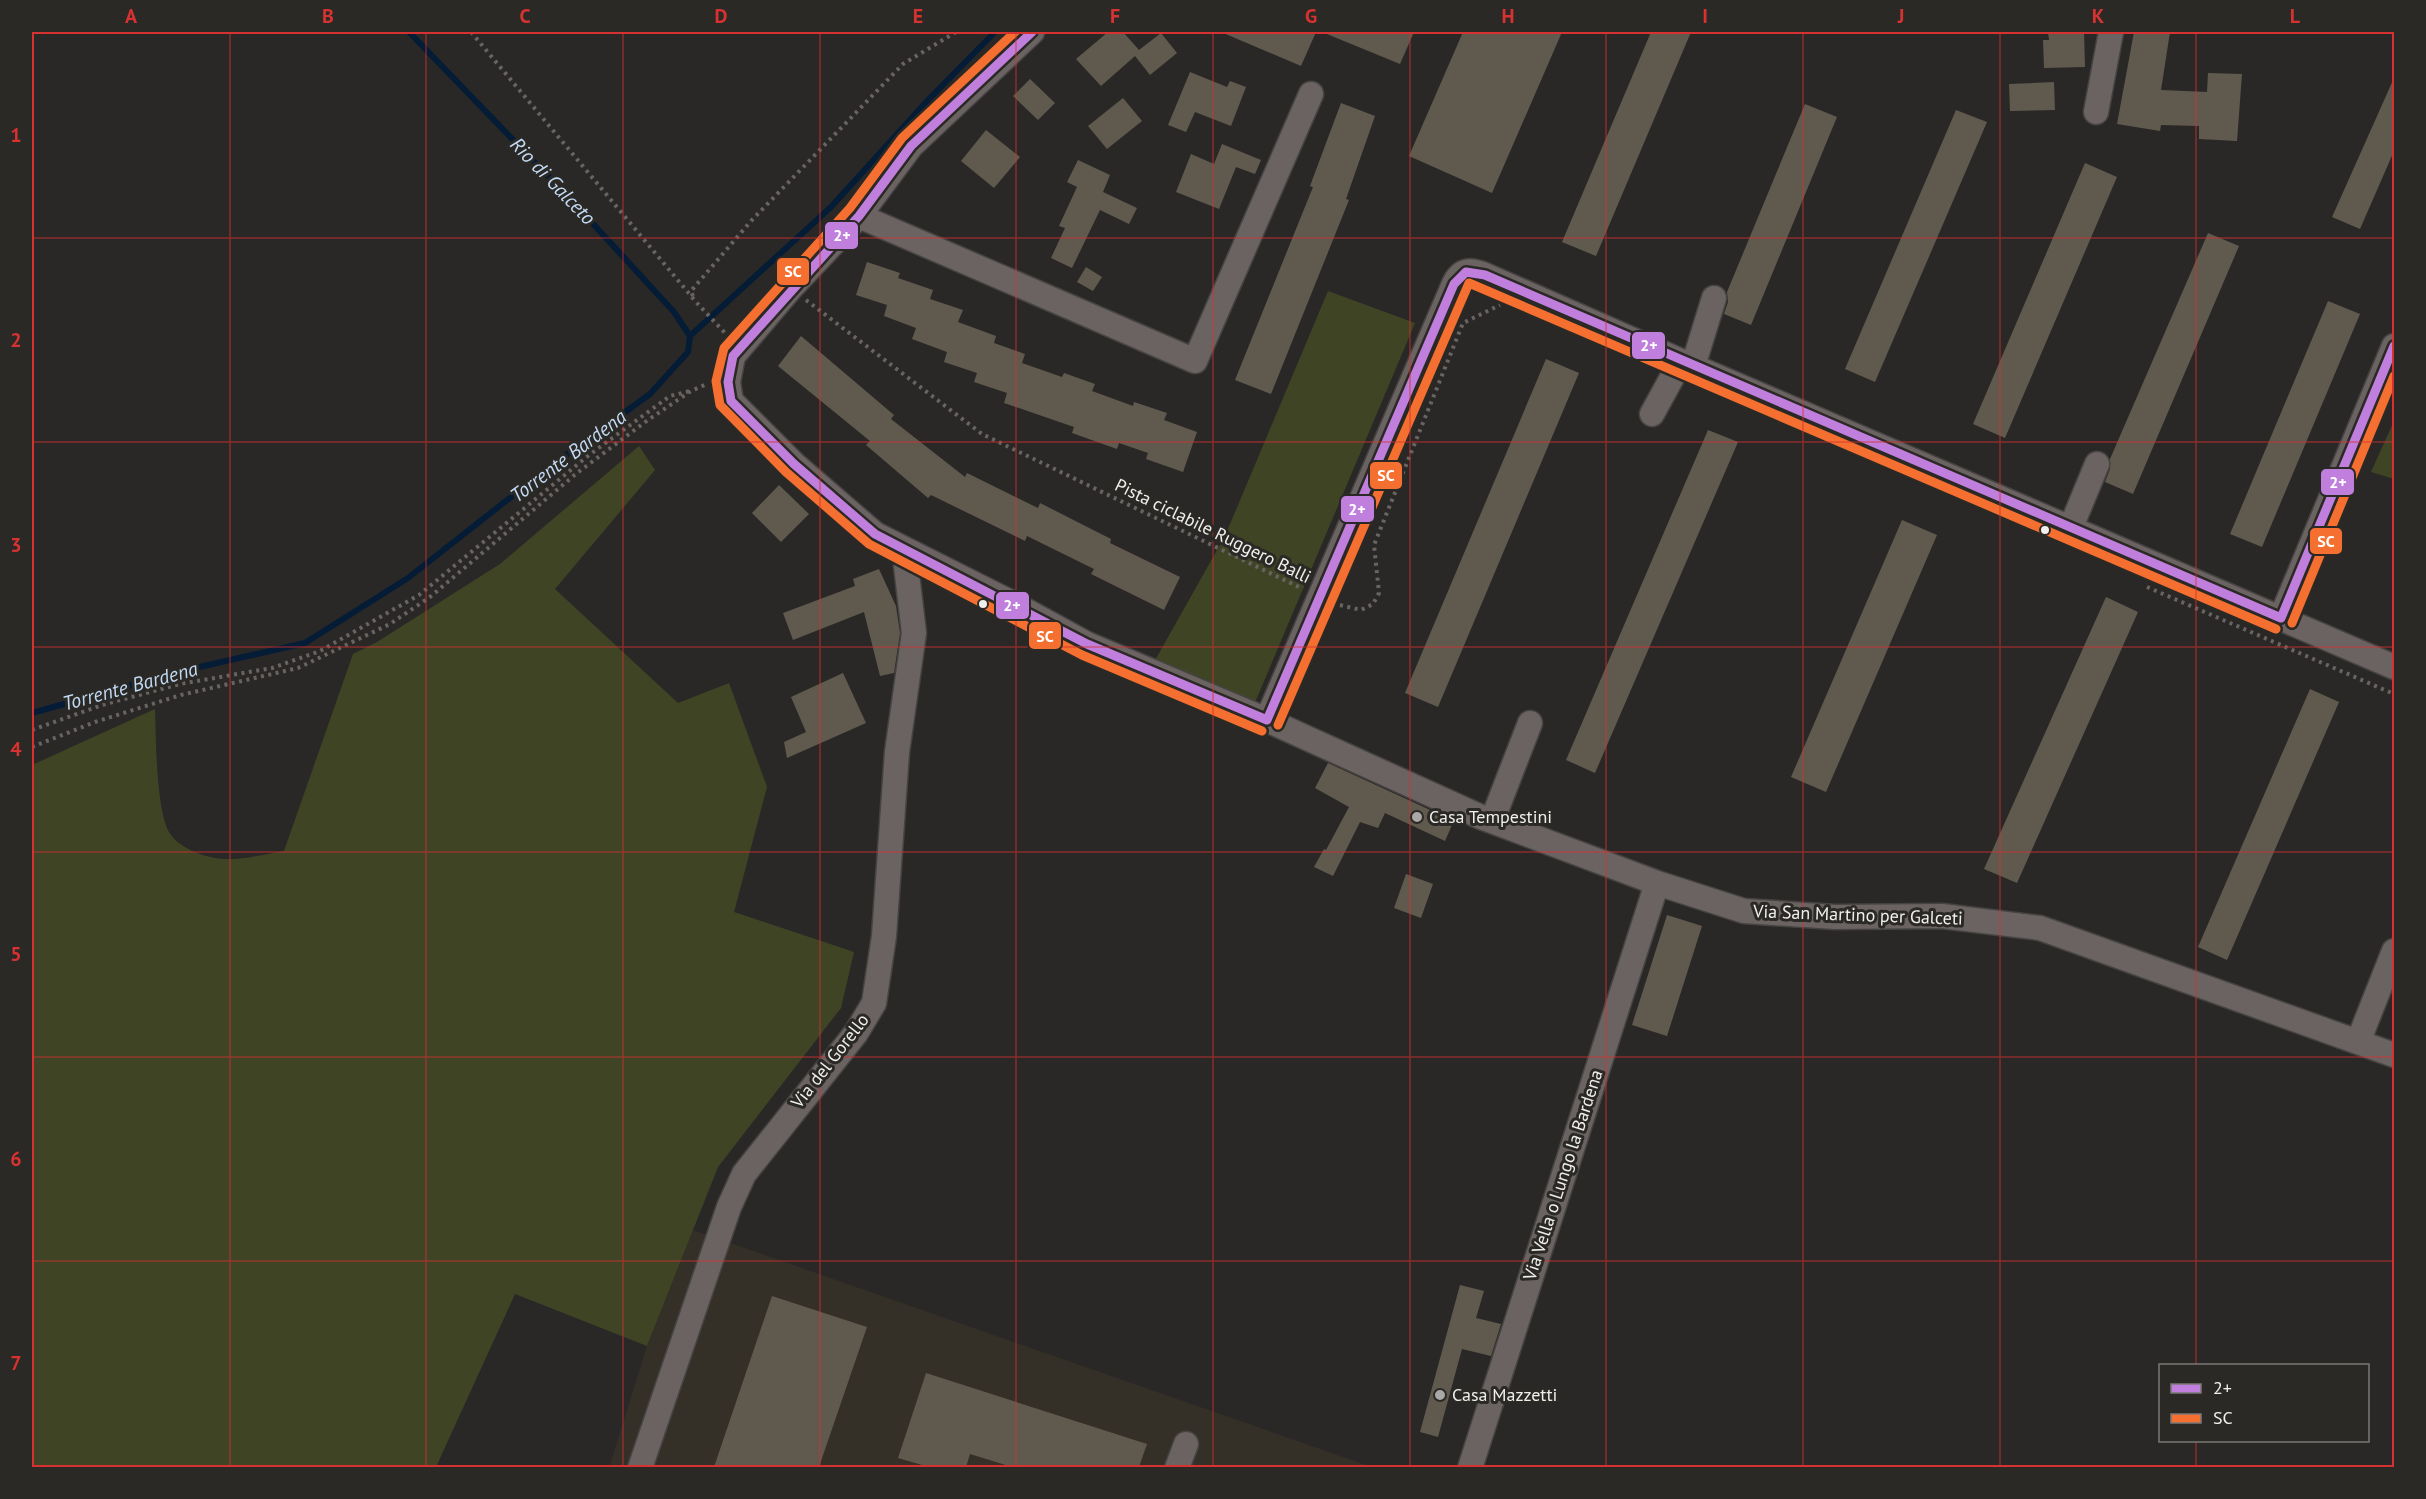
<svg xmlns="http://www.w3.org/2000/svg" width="2426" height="1499" viewBox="0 0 2426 1499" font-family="'PT Sans',sans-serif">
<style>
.built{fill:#342f27}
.green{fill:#3f4524}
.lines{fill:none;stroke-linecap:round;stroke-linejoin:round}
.stream{stroke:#041c36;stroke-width:6}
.building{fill:#605a4e}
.minor-casing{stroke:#454443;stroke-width:27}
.path{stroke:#696462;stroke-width:4;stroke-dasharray:3 4.5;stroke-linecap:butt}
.minor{stroke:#6b6361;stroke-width:24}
.bus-1-casing{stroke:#2b2925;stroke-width:14}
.bus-2-casing{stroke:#2b2925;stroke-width:14}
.bus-1{stroke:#c07fdc;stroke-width:9}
.bus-2{stroke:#f46f30;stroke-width:9}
.grid{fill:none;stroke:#d73232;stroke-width:1.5;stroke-opacity:0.55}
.bus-dot{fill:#f0efec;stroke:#2b2925;stroke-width:2}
.poi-dot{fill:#aba9a7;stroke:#2b2925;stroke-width:2}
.labels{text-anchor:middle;stroke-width:6;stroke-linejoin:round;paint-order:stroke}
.street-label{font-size:18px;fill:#f0efec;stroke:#2b2925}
.poi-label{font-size:18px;fill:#f0efec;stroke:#2b2925;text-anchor:start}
.water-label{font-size:20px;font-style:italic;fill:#c3daf5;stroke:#2b2925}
.line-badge{stroke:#2b2925;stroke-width:2}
.badge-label{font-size:16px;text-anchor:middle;font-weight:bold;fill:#fff}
.neatline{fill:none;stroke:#d73232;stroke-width:2}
.grid-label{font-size:20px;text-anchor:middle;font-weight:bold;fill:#d73232}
</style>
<rect width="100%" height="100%" fill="#2a2826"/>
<path class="built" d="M693 1230 1372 1467 609 1468 647 1346Z"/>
<path class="green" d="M1328 291 1415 323 1254 705 1154 662 1225 536Z
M2394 421V479L2371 472Z
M639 446 655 470 555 589 678 703 729 683 767 787 734 912 854 952 841 1008 718 1167 647 1346 515 1294 436 1467H32V765L155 709C156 739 156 801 167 828 175 848 205 858 225 859 244 860 265 854 284 851L353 654 377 642 500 564Z"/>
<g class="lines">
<path class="stream" d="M409 32 573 202 674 312 690 336
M32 713 182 671 305 643 408 578 544 471 650 394 688 352 690 336 831 207 928 100 995 32"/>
</g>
<path class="building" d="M1108 32H1123L1139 50 1161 33 1177 53 1150 75 1135 56 1101 86 1076 59Z
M1221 32H1316L1301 66Z
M1322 32H1414L1400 64Z
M1463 32H1562L1492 193 1409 156Z
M1651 32H1691L1596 256 1562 242Z
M2048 32H2084L2085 67 2044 68 2043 40H2049Z
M2134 32H2170L2161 90 2207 92 2208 73 2242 74 2237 141 2199 139V126L2161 125 2160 131 2117 124Z
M1190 72 1227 87 1230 81 1246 87 1231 126 1195 112 1186 132 1168 125Z
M2394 78V151L2360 229 2332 217Z
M1030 79 1055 103 1038 120 1013 96Z
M2054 82 2055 110 2010 111 2009 84Z
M1123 98 1142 121 1107 149 1088 126Z
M1341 103 1375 116 1346 199 1349 200 1271 394 1235 380 1313 187 1310 186Z
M1805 104 1837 117 1751 325 1724 314 1728 302 1727 292Z
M1956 110 1987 122 1875 382 1845 369Z
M986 130 1020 157 994 188 961 161Z
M1222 144 1261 160 1255 174 1236 167 1219 209 1176 192 1191 154 1214 164Z
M1078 160 1110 175 1103 192 1137 208 1129 224 1100 210 1072 268 1051 258 1065 228 1059 226 1077 187 1067 182Z
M2085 163 2117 177 2005 438 1973 424Z
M2208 233 2239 246 2133 494 2105 482 2110 469V459Z
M867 262 900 273 898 278 933 290 930 299 963 310 958 322 996 336 994 343 1025 354 1022 363 1062 377 1064 373 1095 384 1092 391 1133 406 1134 402 1167 413 1164 420 1197 432 1183 472 1146 459 1148 453 1119 443 1117 449 1072 433 1074 427 1004 403 1007 393 974 382 977 373 944 362 947 352 912 339 916 328 884 316 887 305 856 295Z
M1086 267 1102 277 1093 291 1077 282Z
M2328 301 2360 314 2262 547 2230 534Z
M801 336 894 415 891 419 965 477 967 473 1038 508 1040 503 1111 539 1110 543 1180 577 1164 610 1091 574 1094 569 1027 536 1025 541 931 495 928 498 866 445 870 441 778 366Z
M1546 359 1579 373 1438 707 1405 693Z
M1708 430 1738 442 1595 773 1566 760Z
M779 485 809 514 781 542 752 513Z
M1902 520 1937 535 1826 792 1791 777Z
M879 569 896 606 900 633 894 673 880 676 864 612 793 640 783 613 855 586 853 579Z
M2106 597 2138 612 2017 883 1984 869Z
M843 673 866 723 787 758 784 742 806 732 791 697Z
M2310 689 2339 702 2227 960 2198 947Z
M1328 763 1428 809 1452 825 1445 841 1385 813 1378 828 1360 822 1333 876 1314 867 1324 849 1326 850 1349 807 1315 788Z
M1406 874 1433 884 1421 918 1394 908Z
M1667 915 1702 926 1667 1036 1632 1025Z
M1460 1285 1484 1291 1476 1318 1501 1324 1491 1356 1462 1349 1438 1437 1420 1432Z
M772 1296 867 1327 819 1467H714Z
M926 1373 1147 1444 1139 1467H1012L970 1454 966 1467H929L898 1458Z"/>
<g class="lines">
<g class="minor-casing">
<path id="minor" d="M1032 32 911 146 859 216 790 289 733 356 728 382 731 401 794 464 875 534 1014 604 1087 644 1267 720 1481 817 1657 883 1744 911 1835 917 1942 916 2040 928 2394 1055
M2096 112 2111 32
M859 216 1195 361 1311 94
M1693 366 1714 298
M1652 414 1681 361
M2071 527 2097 464
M2281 618 2394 346
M1267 720 1454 284C1461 269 1470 269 1485 275L1681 361 2394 667
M1492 821 1530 723
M2358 1042 2394 951
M640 1468 729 1207 744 1174 856 1033 874 1003 884 936 897 752 914 633 906 566 909 553
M1177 1468 1186 1444
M1470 1468 1657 883"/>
</g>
<path class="path" d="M471 32 696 302 725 333
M693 296 691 291 751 221 903 64 956 32
M806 300 982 434 1303 589
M2147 587 2394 694
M1340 605 1361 610 1373 604 1379 593 1374 545 1463 323 1500 305
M32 730 102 705 180 684 272 668 320 651 419 595 589 455 670 396 690 391
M32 747 95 722 181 695 298 668 390 624 430 597 577 473 648 420 691 391 707 384"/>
<use href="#minor" class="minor"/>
<g class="bus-1-casing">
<path id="bus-1" d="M1032 32 911 146 859 216 733 356 728 382 731 401 794 464 875 534 1087 644 1267 720
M2281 618 2394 346
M1267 720 1454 284 1466 272 1485 275 2281 618"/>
</g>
<g class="bus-2-casing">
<path id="bus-2" d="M1015 32 902 138 850 208 724 348 716 381 720 405 786 472 869 544 1082 655 1262 731
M2292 623 2394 376
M1278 725 1469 283 2276 629"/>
</g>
<use href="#bus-1" class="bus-1"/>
<use href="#bus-2" class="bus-2"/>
</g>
<path class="grid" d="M230 32V1468M426 32V1468M623 32V1468M820 32V1468M1016 32V1468M1213 32V1468M1410 32V1468M1606 32V1468M1803 32V1468M2000 32V1468M2196 32V1366M32 238H2394M32 442H2394M32 647H2394M32 852H2394M32 1057H2394M32 1261H2394M2196 1440V1468"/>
<g class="bus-dot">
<circle cx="2045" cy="530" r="5"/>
<circle cx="983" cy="604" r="5"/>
</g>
<g class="poi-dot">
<circle cx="1417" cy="817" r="6"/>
<circle cx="1440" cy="1395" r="6"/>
</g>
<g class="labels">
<g class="street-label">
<text transform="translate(1213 531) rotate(26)" y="6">Pista ciclabile Ruggero Balli</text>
<text transform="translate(1858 915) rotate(2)" y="6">Via San Martino per Galceti</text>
<text transform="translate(830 1061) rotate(-52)" y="6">Via del Gorello</text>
<text transform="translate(1563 1175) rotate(-72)" y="6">Via Vella o Lungo la Bardena</text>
</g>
<g class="poi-label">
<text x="1429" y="823">Casa Tempestini</text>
<text x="1452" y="1401">Casa Mazzetti</text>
</g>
<g class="water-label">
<text transform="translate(553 181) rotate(46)" y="7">Rio di Galceto</text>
<text transform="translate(568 456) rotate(-37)" y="7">Torrente Bardena</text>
<text transform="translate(130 686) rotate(-15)" y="7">Torrente Bardena</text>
</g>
</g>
<g class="line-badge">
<rect x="824" y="221" width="35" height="29" rx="6" fill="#c07fdc"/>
<rect x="776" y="257" width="34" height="29" rx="6" fill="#f46f30"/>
<rect x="1631" y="331" width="35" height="29" rx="6" fill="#c07fdc"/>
<rect x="1369" y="461" width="34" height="29" rx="6" fill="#f46f30"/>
<rect x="2320" y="468" width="35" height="28" rx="6" fill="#c07fdc"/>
<rect x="1340" y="495" width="35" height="28" rx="6" fill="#c07fdc"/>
<rect x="2309" y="527" width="34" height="28" rx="6" fill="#f46f30"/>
<rect x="995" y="591" width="35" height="29" rx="6" fill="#c07fdc"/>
<rect x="1028" y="621" width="34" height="29" rx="6" fill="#f46f30"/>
</g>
<g class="badge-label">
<text x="842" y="241">2+</text>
<text x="793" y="277">SC</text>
<text x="1649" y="351">2+</text>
<text x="1386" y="481">SC</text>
<text x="2338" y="488">2+</text>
<text x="1357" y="515">2+</text>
<text x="2326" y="547">SC</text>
<text x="1012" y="611">2+</text>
<text x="1045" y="642">SC</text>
</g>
<rect width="2426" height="1499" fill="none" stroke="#2b2925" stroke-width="66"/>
<rect x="2159" y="1364" width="210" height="78" fill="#2b2925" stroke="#7a7875" stroke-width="1.5"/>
<rect x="2171" y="1384" width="30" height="9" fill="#c07fdc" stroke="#7a7875" stroke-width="1.5"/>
<text x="2213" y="1394" font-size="18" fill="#f0efec">2+</text>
<rect x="2171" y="1414" width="30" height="9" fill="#f46f30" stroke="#7a7875" stroke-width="1.5"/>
<text x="2213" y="1424" font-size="18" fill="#f0efec">SC</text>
<rect x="33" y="33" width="2360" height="1433" class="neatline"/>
<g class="grid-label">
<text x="131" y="23">A</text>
<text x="328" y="23">B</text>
<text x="525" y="23">C</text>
<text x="721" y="23">D</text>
<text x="918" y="23">E</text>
<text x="1115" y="23">F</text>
<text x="1311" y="23">G</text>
<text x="1508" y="23">H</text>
<text x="1705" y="23">I</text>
<text x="1901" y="23">J</text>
<text x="2098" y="23">K</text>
<text x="2295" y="23">L</text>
<text x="16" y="142">1</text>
<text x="16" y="347">2</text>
<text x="16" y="552">3</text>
<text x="16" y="756">4</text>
<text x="16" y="961">5</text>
<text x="16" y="1166">6</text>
<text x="16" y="1370">7</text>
</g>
</svg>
